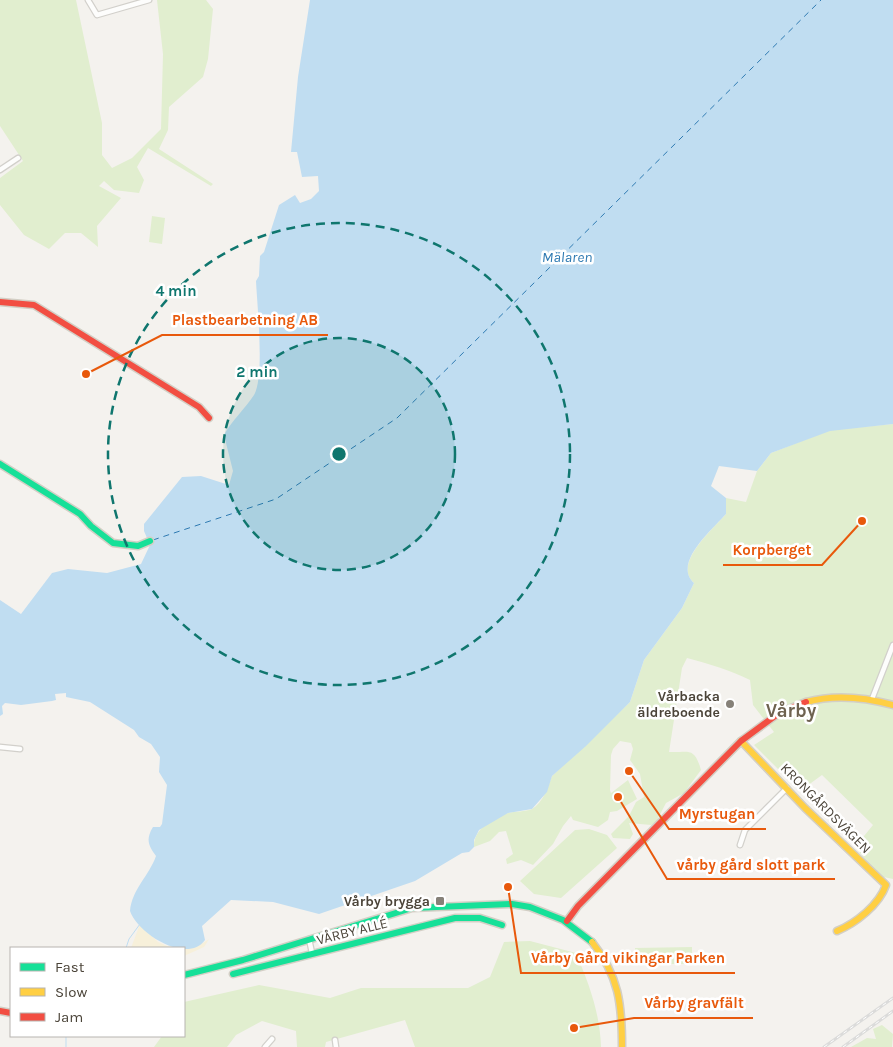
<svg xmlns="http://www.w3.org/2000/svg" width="893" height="1047" viewBox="0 0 893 1047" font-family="Karla,sans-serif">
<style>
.green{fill:#e1eecf}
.sand{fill:#f7f0da}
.water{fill:#c0ddf1}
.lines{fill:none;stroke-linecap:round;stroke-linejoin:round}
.stream{stroke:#c0ddf1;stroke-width:1}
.ferry{stroke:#2e7ab2;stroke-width:1;stroke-dasharray:6 5;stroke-linecap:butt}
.street-casing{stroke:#d2d0cb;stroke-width:7}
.fast-casing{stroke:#d3cfc5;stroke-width:9}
.slow-casing{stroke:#d3cfc5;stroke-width:9}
.jam-casing{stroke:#d3cfc5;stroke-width:9}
.street{stroke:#fdfdfc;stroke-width:4.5}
.fast{stroke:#16e098;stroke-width:6}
.slow{stroke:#ffcf43;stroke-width:6}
.jam{stroke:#f24e42;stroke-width:6}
.rail-casing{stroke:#dbdbda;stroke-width:3}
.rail{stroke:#fff;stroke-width:1;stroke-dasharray:4;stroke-linecap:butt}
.ring{fill:none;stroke:#0f766e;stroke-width:2.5;stroke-dasharray:9 6}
.poi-dot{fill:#868178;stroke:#fff;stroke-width:2}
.labels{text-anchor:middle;stroke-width:5;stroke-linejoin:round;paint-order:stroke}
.poi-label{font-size:14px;font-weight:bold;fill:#4b4439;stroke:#fff;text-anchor:end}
.street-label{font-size:14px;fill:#4b4439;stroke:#fff}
.water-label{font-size:15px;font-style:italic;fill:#2e7ab2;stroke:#fff}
.district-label{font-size:19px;font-weight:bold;fill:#6e6250;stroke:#fff}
.centre{fill:#0f766e;stroke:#fff;stroke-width:2.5}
.ring-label{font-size:15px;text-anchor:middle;font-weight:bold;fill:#0f766e;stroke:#fff;stroke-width:5;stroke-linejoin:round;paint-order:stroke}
.leader{fill:none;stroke:#e8590c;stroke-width:2}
.callout-dot{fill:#e8590c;stroke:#fff;stroke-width:2}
.callout-label{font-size:15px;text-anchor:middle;font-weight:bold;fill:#e8590c;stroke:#fff;stroke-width:5;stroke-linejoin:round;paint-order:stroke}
</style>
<rect width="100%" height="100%" fill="#f4f2ee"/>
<path class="green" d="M0 0H76L102 123V155L112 168 132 158 161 129 163 54 157 0H206L213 9 208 59 203 77 169 107 168 130 159 149 213 184 211 186 148 148 137 167 144 180 139 193 114 190 104 181 99 186 121 198 97 226 98 247 81 233H65L49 249 24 235 0 205V178L23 161 0 126Z
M152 216 165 218 162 244 149 242Z
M893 424V879L879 876 855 847 873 825 822 775 800 791 754 745 774 732 753 705 750 680C730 670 709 664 687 658L682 668 669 752C689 753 694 746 701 770L684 793 666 803 656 822 651 825 629 823 633 834 630 839 613 838 611 834 629 816 636 802 644 797 640 774 630 760 633 749 631 743 620 741 613 749 611 755 610 790 611 793 628 780 637 799 617 811 610 812 608 820 598 827 573 820 571 816 563 826 553 844 533 865 521 860 507 864 506 859 513 854 506 831 499 832 490 841 474 847C473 829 493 818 508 813 515 811 525 812 532 809 543 803 548 787 552 776L630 702 644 660 682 608 694 583C672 564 713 529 726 514V498L746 502 757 471 771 453 830 430Z
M589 829 607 835 617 848 561 898 534 894 520 881 575 830Z
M530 941 576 953C589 984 600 1013 601 1047H415L405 1020 326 1042 325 1047H297L296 1031 262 1021 236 1035 227 1047H154L162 1036H184V1002L259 985 330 998 361 988H468L490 977 504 942Z
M692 947V964H635V948Z
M882 1025 893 1034 892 1047H851L867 1038 876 1039 873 1029Z"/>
<path class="sand" d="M140 924 158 942 167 946 179 948 203 943 209 939 204 947 184 956V948H131Z"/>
<path class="water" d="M310 0H893V424L830 431 771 453 757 471 719 466 711 486 726 498V514C713 529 672 563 694 583L682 608 644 660 630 702 586 746 552 776 547 792 532 809 508 813 479 830 474 840V847L469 852 462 853 415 881 319 914 273 902 231 900 202 926 205 940C187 965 137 933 130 911 132 889 149 876 156 856 149 846 145 840 153 827H160L162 824 167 785 159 772 160 757 151 744 139 737 134 730 90 702 66 697V693L55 694 56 700 52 701 21 705 5 703 2 706 3 714 0 716V600L21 614 52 573 68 569 107 573 141 564 150 545 144 531V524L182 477 201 476 229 485 233 471 224 435C232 420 245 409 254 395 265 377 257 304 256 281L259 276 260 256 264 252 279 205 295 195 300 203 311 199 319 191 318 176 302 177 297 152H291L298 77Z"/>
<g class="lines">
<path class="stream" d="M126 948 129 939 140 924
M66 1036V1047"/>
<path class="ferry" d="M153 540 276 499 397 418 821 0"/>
<g class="street-casing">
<path id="street" d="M88 0 97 15 149 0
M0 170 18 158
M872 699 893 645
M0 747 20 749
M740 845 745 830 787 788
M309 939 312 953
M335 1040 336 1047
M265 1047 272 1039"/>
</g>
<g class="fast-casing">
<path id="fast" d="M0 464 80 514 91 526 113 543 138 546 150 541
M233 974 455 918H480L502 925
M184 975 243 960 412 908 512 904 530 907 563 920 592 942"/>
</g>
<g class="slow-casing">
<path id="slow" d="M806 702C835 694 864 697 893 705
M741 741 805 808 886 885C879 905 856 923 837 931
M592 942C619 976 622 1004 622 1047"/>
</g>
<g class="jam-casing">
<path id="jam" d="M0 302 34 305 199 407 209 418
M567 921 578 906 741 741 779 713 806 702
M0 1011 11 1013"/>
</g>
<use href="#street" class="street"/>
<use href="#fast" class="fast"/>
<use href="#slow" class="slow"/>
<use href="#jam" class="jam"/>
<g class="rail-casing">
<path id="rail" d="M824 1047 893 998
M843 1047 893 1011"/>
</g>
<use href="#rail" class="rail"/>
</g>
<circle cx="339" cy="454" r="116" fill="#0f766e" fill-opacity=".12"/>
<g class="ring">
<circle cx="339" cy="454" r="116"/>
<circle cx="339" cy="454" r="231"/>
</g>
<g class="poi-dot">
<circle cx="730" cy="704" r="5"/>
<rect x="435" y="896" width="10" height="10" rx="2.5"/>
</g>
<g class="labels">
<g class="poi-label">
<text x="720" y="701">Vårbacka<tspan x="720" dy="16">äldreboende</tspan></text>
<text x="430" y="906">Vårby brygga</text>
</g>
<g class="street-label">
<text transform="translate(826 808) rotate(45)" y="5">KRONGÅRDSVÄGEN</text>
<text transform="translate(352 931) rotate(-14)" y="5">VÅRBY ALLÉ</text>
</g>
<g class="water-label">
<text x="567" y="262">Mälaren</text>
</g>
<g class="district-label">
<text x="791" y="717">Vårby</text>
</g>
</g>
<circle cx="339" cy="454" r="8" class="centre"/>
<g class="ring-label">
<text x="176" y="296">4 min</text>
<text x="257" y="377">2 min</text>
</g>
<path class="leader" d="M86 374L162 335H328M862 521L822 565H723M629 771L669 829H766M618 797L667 879H835M508 887L521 973H735M574 1028L634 1018H753"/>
<g class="callout-dot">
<circle cx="86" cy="374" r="5"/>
<circle cx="862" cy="521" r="5"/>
<circle cx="629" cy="771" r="5"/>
<circle cx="618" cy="797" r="5"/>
<circle cx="508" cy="887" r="5"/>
<circle cx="574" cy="1028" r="5"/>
</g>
<g class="callout-label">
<text x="245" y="325">Plastbearbetning AB</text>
<text x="772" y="555">Korpberget</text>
<text x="717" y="819">Myrstugan</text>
<text x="751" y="870">vårby gård slott park</text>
<text x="628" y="963">Vårby Gård vikingar Parken</text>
<text x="694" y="1008">Vårby gravfält</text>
</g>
<rect x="10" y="947" width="175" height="90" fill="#ffffff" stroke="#b7b4b0"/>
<rect x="20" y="963" width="25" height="8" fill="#16e098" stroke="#b7b4b0"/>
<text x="55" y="972" font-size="15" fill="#4b4439">Fast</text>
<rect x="20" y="988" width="25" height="8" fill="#ffcf43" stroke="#b7b4b0"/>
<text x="55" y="997" font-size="15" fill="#4b4439">Slow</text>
<rect x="20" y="1013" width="25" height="8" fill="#f24e42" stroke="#b7b4b0"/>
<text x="55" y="1022" font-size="15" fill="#4b4439">Jam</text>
</svg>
